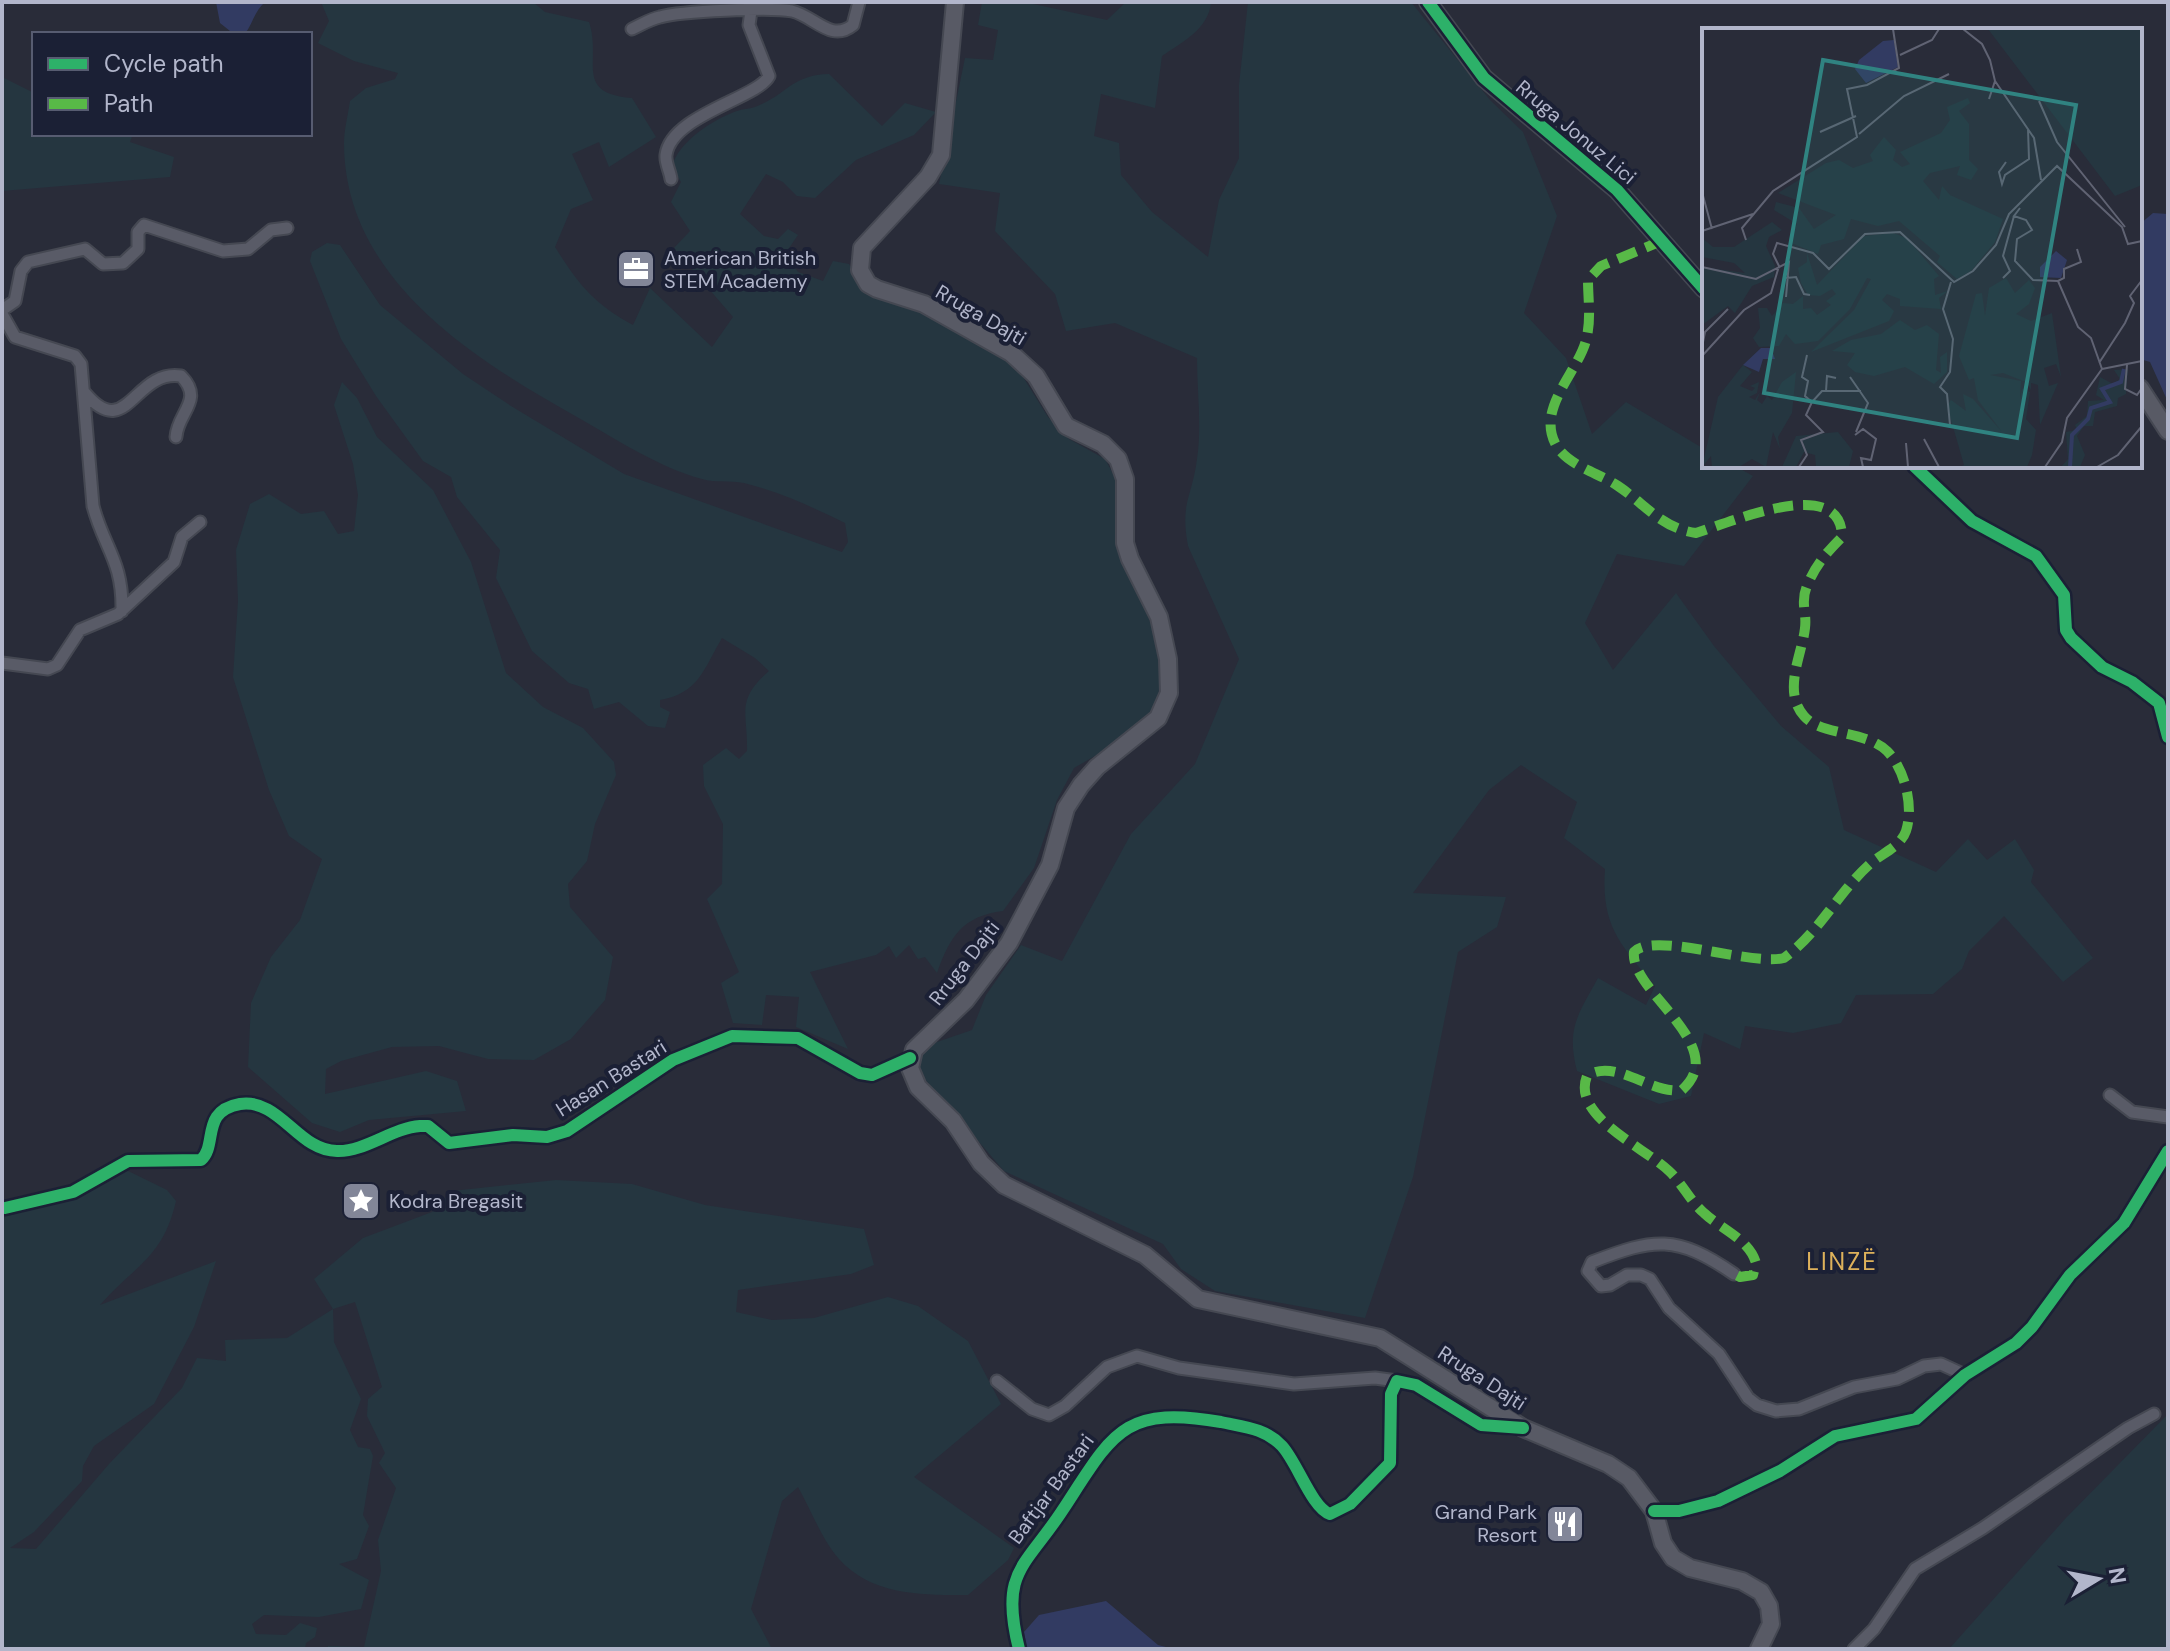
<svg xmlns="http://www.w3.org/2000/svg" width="2170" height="1651" viewBox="0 0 2170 1651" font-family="'DM Sans',sans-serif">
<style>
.green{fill:#253640}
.water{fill:#323b62}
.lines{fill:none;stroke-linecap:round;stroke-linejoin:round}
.street-casing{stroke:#454852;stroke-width:15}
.secondary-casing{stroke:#454852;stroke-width:20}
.street{stroke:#595b67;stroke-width:11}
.secondary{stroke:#585a65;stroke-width:16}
.quiet{stroke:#58b947;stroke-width:10;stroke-dasharray:20 10;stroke-linecap:butt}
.cycleway-casing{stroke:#1b2035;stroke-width:17}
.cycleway{stroke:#2db169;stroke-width:12}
.labels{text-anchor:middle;stroke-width:8;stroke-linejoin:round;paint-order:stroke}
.street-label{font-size:20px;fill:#b2b6cb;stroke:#1b2035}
.poi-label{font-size:20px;fill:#b2b6cb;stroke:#1b2035;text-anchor:start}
.quarter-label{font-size:24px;letter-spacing:2px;fill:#ddb15b;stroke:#1b2035}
.inset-river{fill:none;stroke:#323b62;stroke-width:4}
.inset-road{fill:none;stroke:#606373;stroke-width:2}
.view{fill:#308381;fill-opacity:0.15;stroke:#308381;stroke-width:4}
.inset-edge{fill:none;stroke:#b2b6cb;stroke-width:4}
</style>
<rect width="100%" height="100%" fill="#292c39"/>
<path class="green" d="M321 2H533L545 12 589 22C602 61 573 93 632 98L656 137 609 167 599 142 572 154 593 200 571 209 555 247C579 285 593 303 633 325L650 288 712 347 733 317 674 248 690 231 671 202 681 182 672 167C678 142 712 120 737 111 742 109 749 109 755 107 787 95 791 75 829 74L882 126 905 103 936 112 914 135 856 160 815 198 797 196 783 182 766 174 740 214 764 236 778 239 788 229 798 235 785 254 798 272 823 281 833 261 849 264 868 293 953 323 981 340 1020 372 1048 417 1069 439 1105 459 1117 481 1124 554 1157 640 1161 676 1156 713 1138 731 1074 768 1057 800 1034 868 1003 911C963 916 950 936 937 973L925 957 918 959 909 945 896 958 889 946 876 955 810 972 848 1049 796 1027 799 997 766 995 762 1025 733 1023 721 983 739 972 707 899 722 884 723 824 704 786 703 765 726 748 739 759 747 751C748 712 735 701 769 671L755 658 722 638C703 670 699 693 660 700V707L670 712 665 728 648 726 619 702 594 709 588 689 569 683 532 651 496 578 500 550 457 497 451 477 423 461 376 396 341 339 310 261 312 252 327 243 340 245 380 305 463 374 511 406 624 474 842 552 848 542 845 523C812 507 780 492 744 483 730 480 715 483 702 479 660 468 614 438 577 417 472 358 345 279 344 144 344 130 348 115 350 101L366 88 395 79 398 73 354 61 318 43 329 21Z
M982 2H1024L1107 20 1126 2H1211C1209 29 1182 42 1162 56L1155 108 1101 94 1094 136 1119 143 1121 175 1152 212 1208 257 1219 200 1239 158V85L1248 2H1411L1490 100 1523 132 1557 216 1524 313 1566 358 1592 434 1626 402 1704 449V466H1735L1753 476 1684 566 1617 554 1585 623 1613 670 1676 593 1714 646 1781 726 1829 767 1844 830 1936 872 1968 839 1987 860 2015 839 2034 870 2031 882 2093 958 2063 982 2004 916 1969 951 1962 969 1933 994 1856 995 1841 1023 1793 1033 1745 1026 1740 1049 1704 1033 1691 1096 1659 1104 1577 1071C1566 1028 1578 1015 1598 978L1646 1005 1655 986C1620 944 1601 926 1605 869L1564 838 1577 802 1521 765 1489 790 1413 893 1506 897 1497 927 1458 952 1413 1177 1365 1318 1215 1291 1181 1269 1163 1244 1004 1171 923 1077 918 1066 919 1054 937 1042 972 1030 986 995 1021 945 1062 961 1131 834 1195 764 1239 659 1188 546C1180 502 1192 498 1197 459 1202 427 1197 391 1197 358L1115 323 1066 331 1055 294 995 231 1000 193 939 184 965 58 993 60 998 30 978 25Z
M2 77 34 93V134H133L130 142 174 157 170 177 2 191Z
M342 382 357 398 377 437 433 490 471 562 506 673 543 707 583 728 614 762 616 775 595 824 587 861 568 884 570 907 613 957 605 1000 571 1039 534 1060 488 1059 439 1046 392 1047 341 1061 326 1069 325 1094 426 1071 457 1081 466 1111 369 1120 340 1132 312 1123 248 1067 251 1003 271 957 300 920 322 859 289 836 269 790 233 677 238 601 236 550 250 504 269 494 301 514 324 511 338 534 354 531 358 495 353 464 334 405Z
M124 1169 167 1190 176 1201C163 1258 135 1265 100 1305L216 1261 194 1327 154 1404 94 1446 83 1466 82 1481 34 1532 10 1548 36 1549 109 1464 182 1388 197 1358 226 1361 225 1340 287 1338 333 1309 314 1279 363 1238 432 1212 452 1191 556 1180 632 1184 705 1205 864 1229 874 1265 851 1274 738 1290 736 1312 772 1320 814 1318 888 1297 918 1306 968 1341 1001 1404 914 1477 1014 1548 1008 1560 968 1595C923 1595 872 1596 839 1559 822 1540 811 1510 798 1487L782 1501 751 1609 772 1649H327L328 1646 364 1647 381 1571 378 1540 396 1488 379 1463 385 1453 367 1416 368 1399 382 1387 355 1302 333 1309 334 1342 361 1399 350 1430 358 1447 370 1449 373 1456 363 1515 369 1526 357 1559 339 1564 369 1580 361 1609 319 1617 264 1615 252 1624 256 1634 286 1635 300 1623 317 1628 315 1637 306 1643 305 1649H2V1224L6 1214 79 1195Z
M2168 1414V1649H1949L2065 1519Z"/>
<path class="water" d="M216 2H265C254 12 253 23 245 34L230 31 220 23Z
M2153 213 2168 214V402L2150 362 2140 359V224Z
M1106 1601 1158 1645 1174 1649H1027L1024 1632 1039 1615Z"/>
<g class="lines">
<g class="street-casing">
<path id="street" d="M632 29C641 25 650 19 660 17 681 11 771 7 792 11 814 16 831 43 853 25L859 2
M671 179C670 171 665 163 666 155 671 115 758 98 769 76L749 25 751 11
M2 310 15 301 21 271 28 262 85 249 103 264 123 263 138 249V232L144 225 223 251 248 249 271 230 287 228
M2 314 15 337 75 356 81 364 93 506C104 548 123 561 122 611
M85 393C127 443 134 369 181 376 205 400 177 413 176 437
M1914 466 1972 521 2036 556 2064 595 2066 630 2071 638 2102 667 2132 682 2159 703 2168 737
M2 663 48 669 57 665 80 630 118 614 174 562 182 537 200 522
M2110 1095 2132 1112 2168 1117
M5 1208 73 1192 128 1161 201 1160C218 1145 200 1111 240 1104 280 1098 298 1151 337 1151 365 1152 392 1128 420 1126H428L449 1143 513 1135 547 1137 567 1131 673 1060 732 1036 798 1038 860 1073 872 1075 910 1058
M1734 1274C1676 1234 1654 1238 1592 1262L1588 1271 1601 1286 1610 1285 1627 1275H1641L1650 1279 1669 1308 1719 1354 1748 1398 1757 1405 1776 1411 1799 1409 1854 1387 1897 1379 1924 1366 1941 1364 1965 1375
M997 1381 1032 1409 1049 1415 1065 1406 1107 1367 1137 1356 1179 1368 1294 1384 1375 1378 1397 1381
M1654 1511H1679L1718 1501 1780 1471 1835 1436 1916 1419 1965 1375 2016 1343 2032 1327 2070 1275 2124 1223 2168 1151
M1019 1649C999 1570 1026 1567 1064 1508 1113 1433 1123 1405 1221 1422 1244 1427 1265 1428 1282 1446 1297 1462 1312 1508 1330 1514L1350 1504 1390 1463 1391 1394 1397 1381 1416 1385 1481 1425 1522 1429
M1854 1649 1874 1629 1915 1569 1983 1528 2128 1428 2154 1414"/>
</g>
<g class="secondary-casing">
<path id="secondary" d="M955 2 941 155 928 177 862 248 860 270 868 284 877 289 924 304 1011 353 1036 376 1066 426 1103 444 1118 459 1125 479V543L1130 559 1159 617 1168 659 1169 693 1158 718 1097 767 1081 785 1066 808 1050 865 1009 943 966 1000 914 1050 910 1068 918 1087 953 1121 981 1163 1004 1185 1145 1255 1198 1299 1380 1338 1523 1428 1608 1464 1629 1478 1654 1511 1663 1543 1673 1558 1690 1568 1742 1581 1761 1592 1769 1606 1771 1624 1759 1649
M1428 2 1484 78 1617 190 1704 289
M2140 388 2168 431"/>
</g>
<use href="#street" class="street"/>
<use href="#secondary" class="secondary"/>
<path class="quiet" d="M1664 240 1601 266 1588 280C1588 298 1591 318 1587 336 1581 370 1535 407 1556 445 1568 466 1599 473 1618 486 1645 504 1661 528 1696 533 1729 523 1842 473 1842 537 1826 553 1815 566 1807 586 1800 602 1807 612 1805 628 1802 655 1782 691 1804 716 1821 736 1865 730 1887 751 1905 769 1914 807 1906 831 1901 846 1883 853 1871 863 1839 891 1819 933 1784 958 1750 966 1654 931 1634 952 1629 991 1732 1046 1682 1090 1651 1095 1615 1057 1587 1076 1571 1116 1644 1147 1669 1171 1682 1183 1690 1201 1704 1213 1721 1229 1749 1239 1756 1263L1753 1275 1740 1277 1734 1274"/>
<g class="cycleway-casing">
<path id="cycleway" d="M1428 2 1484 78 1617 190 1704 289
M1914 466 1972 521 2036 556 2064 595 2066 630 2071 638 2102 667 2132 682 2159 703 2168 737
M5 1208 73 1192 128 1161 201 1160C218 1145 200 1111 240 1104 280 1098 298 1151 337 1151 365 1152 392 1128 420 1126H428L449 1143 513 1135 547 1137 567 1131 673 1060 732 1036 798 1038 860 1073 872 1075 910 1058
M1654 1511H1679L1718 1501 1780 1471 1835 1436 1916 1419 1965 1375 2016 1343 2032 1327 2070 1275 2124 1223 2168 1151
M1019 1649C999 1570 1026 1567 1064 1508 1113 1433 1123 1405 1221 1422 1244 1427 1265 1428 1282 1446 1297 1462 1312 1508 1330 1514L1350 1504 1390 1463 1391 1394 1397 1381 1416 1385 1481 1425 1523 1428"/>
</g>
<use href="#cycleway" class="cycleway"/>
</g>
<defs>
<g id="office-square" transform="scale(2)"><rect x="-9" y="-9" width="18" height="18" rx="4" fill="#828698" stroke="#1b2035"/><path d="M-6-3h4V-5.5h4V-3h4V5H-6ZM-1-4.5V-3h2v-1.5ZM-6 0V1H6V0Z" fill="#fff"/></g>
<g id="sight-square" transform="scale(2)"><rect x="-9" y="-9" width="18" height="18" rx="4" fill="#828698" stroke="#1b2035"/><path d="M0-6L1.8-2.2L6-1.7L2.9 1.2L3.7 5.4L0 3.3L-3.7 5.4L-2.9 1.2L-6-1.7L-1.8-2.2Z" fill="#fff"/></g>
<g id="restaurant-square" transform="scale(2)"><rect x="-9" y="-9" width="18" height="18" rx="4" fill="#828698" stroke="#1b2035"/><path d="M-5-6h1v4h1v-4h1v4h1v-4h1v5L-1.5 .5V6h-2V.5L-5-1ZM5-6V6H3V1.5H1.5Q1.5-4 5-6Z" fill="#fff"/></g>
</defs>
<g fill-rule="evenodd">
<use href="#office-square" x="636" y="269"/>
<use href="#sight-square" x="361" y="1201"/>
<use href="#restaurant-square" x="1565" y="1524"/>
</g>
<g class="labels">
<g class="street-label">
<text transform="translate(1576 132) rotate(40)" y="7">Rruga Jonuz Lici</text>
<text transform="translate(981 315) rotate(30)" y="7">Rruga Dajti</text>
<text transform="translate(964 963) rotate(-52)" y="7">Rruga Dajti</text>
<text transform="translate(611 1078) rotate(-32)" y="7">Hasan Bastari</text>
<text transform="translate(1482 1378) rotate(33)" y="7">Rruga Dajti</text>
<text transform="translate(1051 1489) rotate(-54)" y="7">Baftjar Bastari</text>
</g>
<g class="poi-label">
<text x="664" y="265">American British<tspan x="664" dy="23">STEM Academy</tspan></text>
<text x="389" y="1208">Kodra Bregasit</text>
<text x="1537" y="1519" text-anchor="end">Grand Park<tspan x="1537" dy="23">Resort</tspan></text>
</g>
<g class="quarter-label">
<text x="1842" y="1270">LINZË</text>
</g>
</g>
<g transform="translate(1702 28)">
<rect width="440" height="440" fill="#292c39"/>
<path d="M286 1H440V157L413 168ZM266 70 268 75 257 83 267 96V132L276 141 269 152 255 147 258 138 228 145 221 153 237 172 240 158 248 167 301 191 293 214 269 243 255 251 235 234 238 228 197 193 176 198 149 191 142 211 119 217 116 226 87 214 95 196 72 182 74 174 97 180 112 201 134 187 76 165 124 135 137 132 151 140 171 133 168 127 182 109 194 122 191 132 200 139 208 136 198 124 239 105 248 92 245 79ZM70 194 80 202 67 209 64 218 73 238 72 249 50 258 33 285 26 278 0 297V239L43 245 32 235 0 229V210L11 219H32ZM191 205 205 210 237 248 232 251 233 267 246 263 237 270 239 281 198 278V271L185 266 180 272 192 283 187 293 109 324 152 282 169 251 165 250 148 281 116 313 93 316 84 306 77 318 57 319 51 310 58 300 56 280H65L70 288 81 275 91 276 101 268V281L109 280 115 287 129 277 124 273 134 266 130 261 118 268 106 267 99 255 96 240 105 234V225L115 257 162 208ZM304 250 313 265 327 252 333 260 327 276 314 286 329 293 350 285 359 349 354 336 342 340 347 358 356 355 338 397 336 357 329 355V362L324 354 301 345 288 347 319 353 318 370 320 361 328 364 324 391 334 402 330 427 325 439H257L262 437 245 378 249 372 264 383 261 366 271 371 300 404 276 372 272 350 267 352 257 328 274 266 280 265 283 288 287 260ZM198 292 213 302 225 297 237 306 234 342 239 345 238 329 245 324V344L232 356 203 339 172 348 153 344 145 337 153 325 130 323 149 312 179 306ZM41 337 50 344 38 358 50 363 53 360 48 358 57 354 55 365 47 369 53 372 58 364 55 372 60 376 65 368 70 372 80 354 94 344 90 385 76 409 78 421 71 404 64 439 50 431 37 439H10L9 428 0 439 16 369ZM426 341 424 366 416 370 415 378 393 384 391 398H382L375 408 383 427 378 439H359L366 431 364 404 375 402 373 397 385 388 386 373 402 372 394 367 398 349 411 356 418 351 412 342ZM136 404 151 423 147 439H114L113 427 102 424 94 439H80L94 408Z" fill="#253640"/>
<path d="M192 12 196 39 164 55 153 41 157 32 181 13ZM354 223 365 232 359 250 338 249V239ZM59 320H69L73 331H61L57 344 41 337Z" fill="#323b62"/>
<path class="inset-river" d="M368 439 370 407 386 391 389 380 408 374 400 361 419 354 422 341"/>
<path class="inset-road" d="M261 1 280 16 288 32 293 53 287 71M198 27 230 12 237 1M293 53 332 110 339 152M337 73 355 114 423 199M118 104 154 88M157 106 202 68 247 46M304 134 297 144 300 156 303 147 327 131 326 101M0 164 10 201M318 180 312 188 324 192 330 202 315 211 313 233 331 252 356 253M0 203 51 186M44 212 40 200 71 163 155 109 145 61 165 57 197 40 191 1M0 239 54 251 87 234 84 269M84 250 94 249 102 266 108 267M301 250 308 243 301 228 312 188M356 253 376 299 389 310 400 341M356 253 362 250V241L379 234 375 221M0 319 3 304 26 281M0 328 42 282 69 265 77 238 71 226 75 215 111 225 127 241 163 206 198 204 252 254 271 243 294 217 307 186 355 138 420 199 426 216 440 213M397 335 423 295 432 275 428 268 440 252M425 337 423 361 435 367 440 360M400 341 440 333M148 349 166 375 154 404M124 363 125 348 134 350M110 374 120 363H159M248 397 245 366 238 359 248 344 251 311 241 281 249 254M153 407 161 401 174 411 169 432 159 430 161 439M222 411 237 439M204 415 206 439M97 439 105 427 99 412 121 404 104 387 110 374 103 368 106 353 100 349 105 327M343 439 360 414 365 390 400 341M395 439 416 427 440 398"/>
<path class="view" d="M121 32 374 77 315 410 62 365Z"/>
<rect width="440" height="440" class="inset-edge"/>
</g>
<rect width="2170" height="1651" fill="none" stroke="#b2b6cb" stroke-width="8"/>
<rect x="32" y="32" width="280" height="104" fill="#1b2035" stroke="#575c71" stroke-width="2"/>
<rect x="48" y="58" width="40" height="12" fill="#2db169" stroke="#575c71" stroke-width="2"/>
<text x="104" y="72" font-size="24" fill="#b2b6cb">Cycle path</text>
<rect x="48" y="98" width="40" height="12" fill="#58b947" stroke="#575c71" stroke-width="2"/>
<text x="104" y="112" font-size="24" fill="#b2b6cb">Path</text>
<g transform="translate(2098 1579) rotate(80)" stroke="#1b2035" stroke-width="6" paint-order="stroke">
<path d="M0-6L14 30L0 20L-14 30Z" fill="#b2b6cb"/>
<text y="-12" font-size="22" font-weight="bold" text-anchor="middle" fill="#b2b6cb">N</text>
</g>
</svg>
